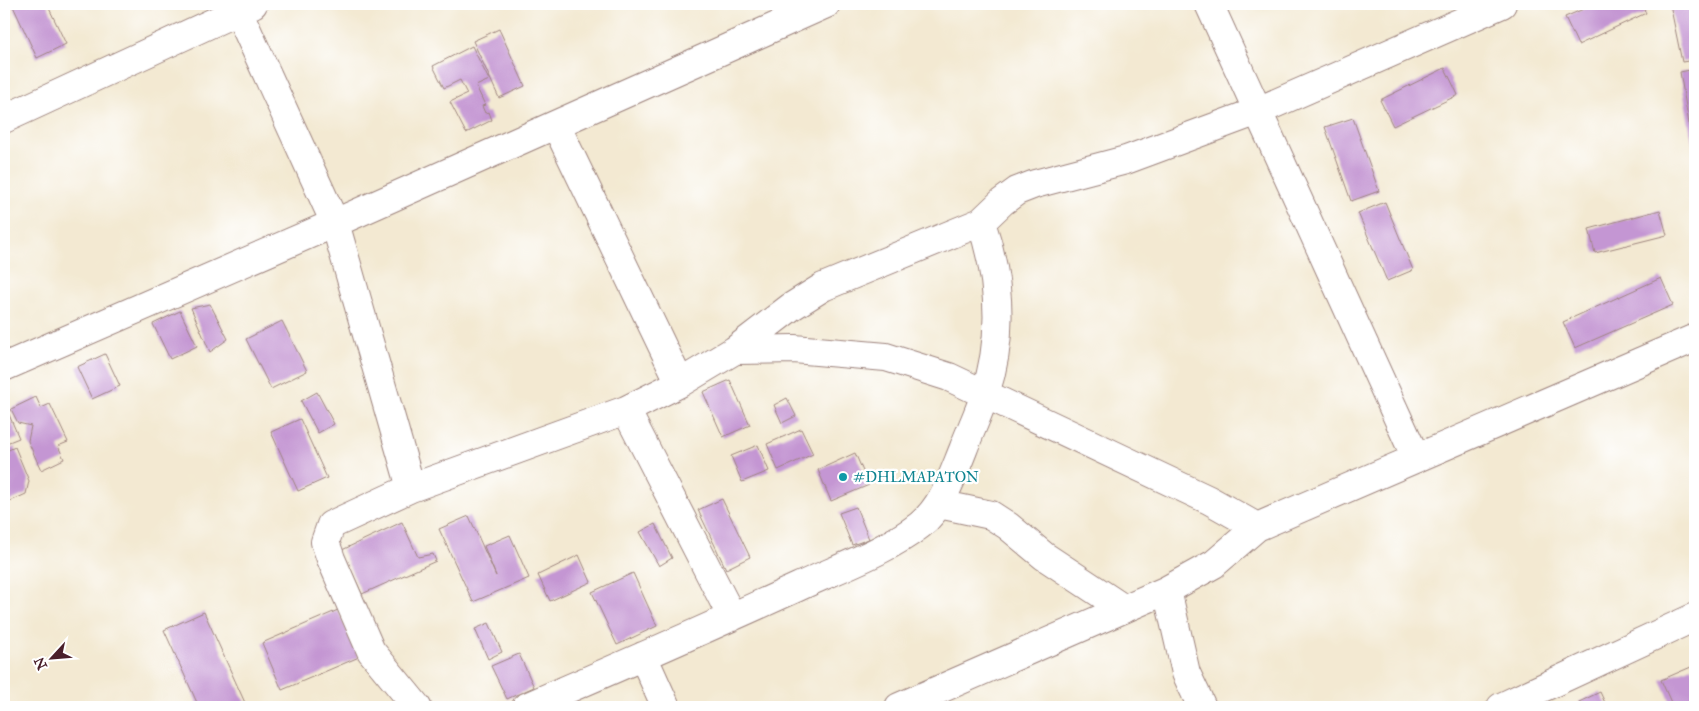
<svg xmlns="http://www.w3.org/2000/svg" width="1699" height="711" viewBox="0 0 1699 711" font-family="'IM FELL Great Primer',serif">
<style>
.building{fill:#c496d3}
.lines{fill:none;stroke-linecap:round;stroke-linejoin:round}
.street-casing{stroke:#9e847e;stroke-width:30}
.street{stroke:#fff;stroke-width:28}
.culture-dot{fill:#0f9aa8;stroke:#fff;stroke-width:2}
.labels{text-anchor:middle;stroke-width:4.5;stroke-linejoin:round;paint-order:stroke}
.culture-label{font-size:15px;fill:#0d838f;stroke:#fff;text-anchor:start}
</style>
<rect width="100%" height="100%" fill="#fff"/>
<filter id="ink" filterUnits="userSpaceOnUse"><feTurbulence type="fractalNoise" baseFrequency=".02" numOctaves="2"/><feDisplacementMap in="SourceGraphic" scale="10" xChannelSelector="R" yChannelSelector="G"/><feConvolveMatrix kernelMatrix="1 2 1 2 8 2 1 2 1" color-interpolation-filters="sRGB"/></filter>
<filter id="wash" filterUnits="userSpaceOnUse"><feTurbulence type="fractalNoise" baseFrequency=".0096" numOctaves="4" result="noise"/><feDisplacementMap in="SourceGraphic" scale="20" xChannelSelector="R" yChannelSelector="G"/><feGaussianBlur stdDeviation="1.12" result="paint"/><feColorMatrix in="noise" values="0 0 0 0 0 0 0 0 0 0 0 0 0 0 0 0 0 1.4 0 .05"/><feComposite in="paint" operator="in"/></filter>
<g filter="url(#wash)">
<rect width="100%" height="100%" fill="#f3e9d2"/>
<g id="blocks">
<path class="building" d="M12 4H47L66 44 37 58Z
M1595 4H1641L1646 13 1578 45 1565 17Z
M1670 4H1695V60L1682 62Z
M499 29 525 86 499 98 473 41Z
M472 46 489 80 476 86 485 105 482 106 485 113 489 112 492 120 466 133 450 102 467 94 460 80 444 88 433 66Z
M1445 68 1458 95 1393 126 1380 100Z
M1695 69V147H1693L1680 72Z
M1353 118 1379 191 1351 201 1325 127Z
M1385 202 1413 270 1387 281 1358 213Z
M1660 210 1667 235 1595 253 1589 229Z
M1661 278 1673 305 1575 348 1563 322Z
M210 304 228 339 210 352 191 308Z
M180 311 197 346 170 359 153 324Z
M282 321 307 371 271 389 246 339Z
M105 354 120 386 92 399 77 367Z
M730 380 750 425 723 437 703 392Z
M317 392 334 424 318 433 301 401Z
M36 397 41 408 50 404 68 442 58 446 64 459 41 470 28 441 31 426 18 423 11 409Z
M787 398 796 416 782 423 774 405Z
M4 403 19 438 4 444Z
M300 419 327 478 298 491 271 432Z
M801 429 813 454 778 470 767 444Z
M758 445 769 471 742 482 731 456Z
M15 447 29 481 26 494 4 504V452Z
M855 453 869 485 831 501 818 470Z
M722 499 750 557 726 569 698 510Z
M856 507 869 539 852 545 839 513Z
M469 516 496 576 484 546 510 535 529 578 473 602 439 529Z
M402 522 418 557 433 554 436 561 362 594 342 550Z
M655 524 672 558 659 566 640 532Z
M579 555 591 582 550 601 538 575Z
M633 573 657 626 617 645 592 592Z
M338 610 359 657 282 690 262 643Z
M204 612 246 705 241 707H199L164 630Z
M489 623 502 652 488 659 475 629Z
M519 654 534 687 507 699 491 666Z
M1691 667 1695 676V707H1673L1661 680Z
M1600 692 1607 707H1581L1579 702Z"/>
</g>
</g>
<g filter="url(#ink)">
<use href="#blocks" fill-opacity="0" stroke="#9e847e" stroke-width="1"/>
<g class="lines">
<g class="street-casing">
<path id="street" d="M235 4 335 223 411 488
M1209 4 1416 458
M4 119 253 4
M556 125 680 383
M735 350 791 307 823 287 981 222
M4 367 335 223 826 4
M626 410 680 383 735 350 794 349 886 357 949 377 1209 500 1257 527
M939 504 991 515 1008 526 1044 556 1124 609
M643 656 666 707
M417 707 371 651 331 559 325 542 331 525 411 488 626 410 732 617
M526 707C617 668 708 628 798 587 836 569 887 551 920 525 943 506 952 477 963 450 970 431 979 413 985 394 1004 337 1000 278 981 222L1002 202 1017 191 1035 184 1126 160 1258 111 1502 4
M899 707 1167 590
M1202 707 1186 673 1167 590 1214 564 1257 527 1695 338
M1501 707 1695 617"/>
</g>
<use href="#street" class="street"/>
</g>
</g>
<circle class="culture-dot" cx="843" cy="477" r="5"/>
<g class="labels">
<g class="culture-label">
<text x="853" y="482">#DHLMAPATON</text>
</g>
</g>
<rect width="1699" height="711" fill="none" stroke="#fff" stroke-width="20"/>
<g transform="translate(52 658) rotate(244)" stroke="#ffffff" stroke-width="4" paint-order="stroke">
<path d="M0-4L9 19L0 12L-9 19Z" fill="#4a1f2b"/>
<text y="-8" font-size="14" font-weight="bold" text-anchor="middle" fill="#4a1f2b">N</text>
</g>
</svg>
